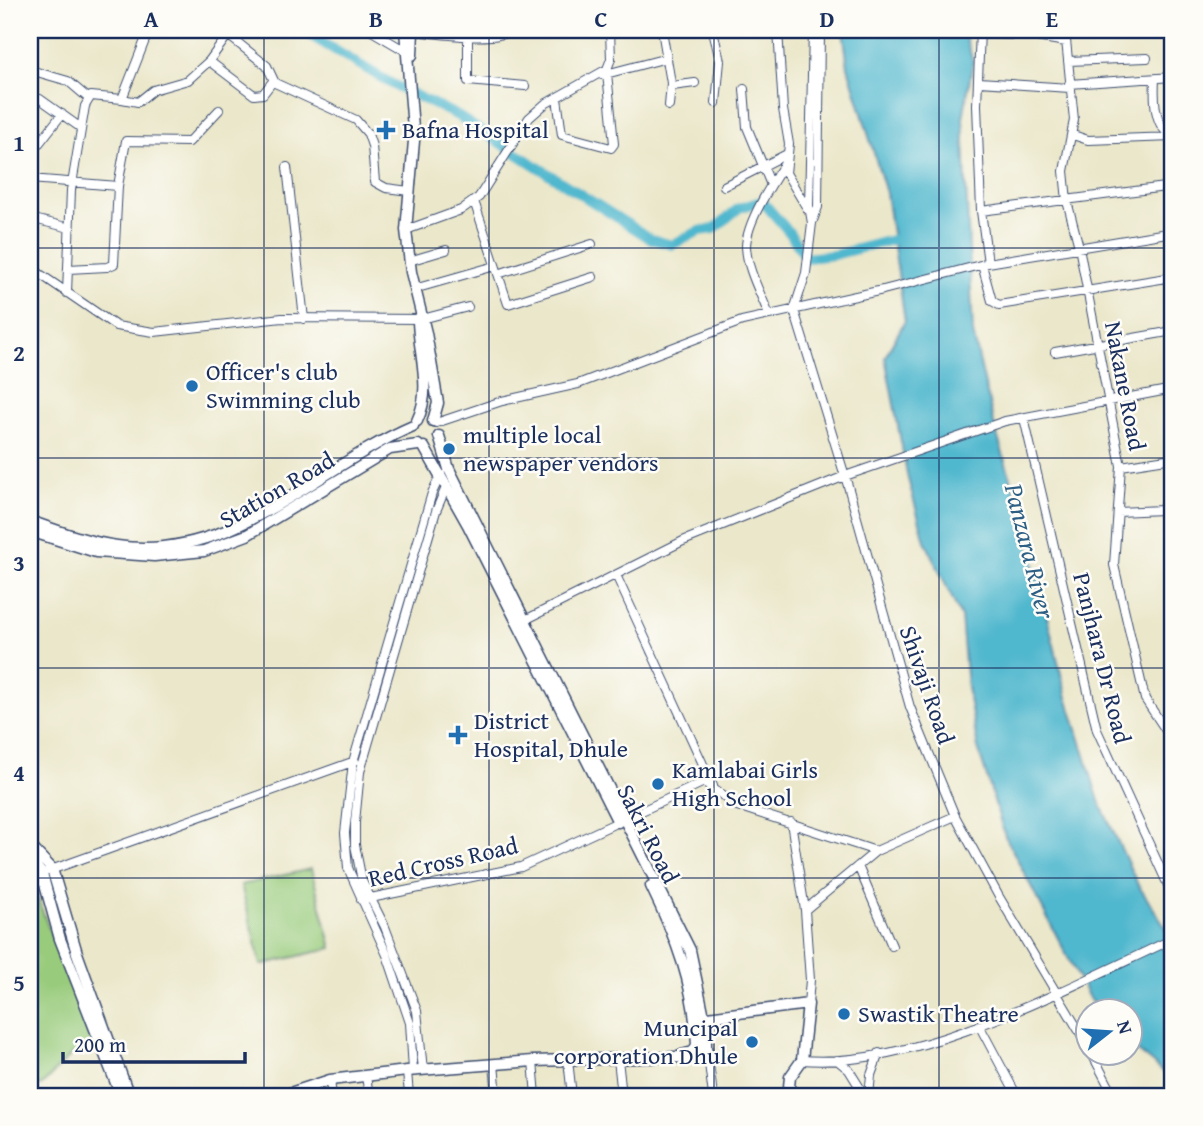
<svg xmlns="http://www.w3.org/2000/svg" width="1203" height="1126" viewBox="0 0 1203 1126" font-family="'Gentium Book Plus',serif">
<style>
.green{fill:#98cb7c;stroke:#5a7d6d;stroke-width:2}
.water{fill:#50b7ce;stroke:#367396;stroke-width:2}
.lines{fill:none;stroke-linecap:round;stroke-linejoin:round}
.river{stroke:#50b7ce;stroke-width:10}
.minor-casing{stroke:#3a4b6e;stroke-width:10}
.major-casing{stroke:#3a4b6e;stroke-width:13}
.minor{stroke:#fff;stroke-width:8}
.major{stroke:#fff;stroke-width:10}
.grid{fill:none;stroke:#1b2f5e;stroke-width:2;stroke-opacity:0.55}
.poi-dot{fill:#1f6fb2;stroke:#fdfcf7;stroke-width:2.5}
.labels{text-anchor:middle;stroke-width:5;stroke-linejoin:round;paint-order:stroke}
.poi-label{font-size:24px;fill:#1b2f5e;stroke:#fdfcf7;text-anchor:start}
.street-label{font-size:24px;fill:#1b2f5e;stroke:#fdfcf7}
.water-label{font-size:26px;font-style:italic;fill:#2e5f85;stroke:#fdfcf7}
.neatline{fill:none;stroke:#1b2f5e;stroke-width:2.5}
.grid-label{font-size:23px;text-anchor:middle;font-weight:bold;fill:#1b2f5e}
</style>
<rect width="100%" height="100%" fill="#fdfcf7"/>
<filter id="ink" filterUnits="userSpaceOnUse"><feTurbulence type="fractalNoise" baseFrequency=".0143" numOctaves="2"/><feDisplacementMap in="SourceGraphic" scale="14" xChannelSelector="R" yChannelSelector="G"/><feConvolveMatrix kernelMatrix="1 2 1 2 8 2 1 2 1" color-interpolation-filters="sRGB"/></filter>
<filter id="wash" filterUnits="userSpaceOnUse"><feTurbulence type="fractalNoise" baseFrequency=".00686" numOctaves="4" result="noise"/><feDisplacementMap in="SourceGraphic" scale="28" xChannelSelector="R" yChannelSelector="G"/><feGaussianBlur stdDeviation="1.57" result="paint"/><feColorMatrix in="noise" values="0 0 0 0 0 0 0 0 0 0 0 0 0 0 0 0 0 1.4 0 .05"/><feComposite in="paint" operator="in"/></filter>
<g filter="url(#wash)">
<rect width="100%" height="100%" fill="#ebe7ca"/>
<path class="green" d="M311 869 332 948 261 965 241 885Z
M30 899H38L94 1050 72 1054 42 1085 30 1088Z"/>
<path class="water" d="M843 30H963L973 61 963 118 973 333 995 428 1023 519 1066 694 1099 801 1138 885 1173 938V1080L1130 1045V1010H1099L1090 1000 1005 836 978 748 967 687 961 617 925 541 908 479 885 357 905 321 886 193 848 67Z"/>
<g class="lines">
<path class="river" d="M301 30 392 84 456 115 651 239 672 245 699 231 714 229 739 208 762 201 789 232 806 258 834 255 907 236"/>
</g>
</g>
<g filter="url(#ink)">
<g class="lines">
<g class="minor-casing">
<path id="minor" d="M370 30 409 53
M468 30V81L525 86
M662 30 671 83 669 106
M713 30 720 61 716 103
M778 30 783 109 789 144 786 173 808 210
M820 30 818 207 812 223 806 273 794 310 848 486 910 707 955 816 998 895 1088 1046
M980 30 977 105 981 211 988 263
M1065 30 1074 120 1064 171 1067 201 1079 247 1121 466 1114 565 1145 699 1173 741
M1172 30 1173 43
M413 31C432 33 498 43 511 30
M980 34 1025 35 1066 42
M1066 35 1158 30
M209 61 254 95 263 94 273 81
M1068 61 1147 58
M30 70 68 81 88 98
M602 75 667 58
M1155 79C1154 96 1153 129 1173 135
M979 82 1070 88
M1069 84 1173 77
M672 86 695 83
M744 89 747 127 771 185
M557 98 562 135 611 148 614 144 607 73
M40 99 81 128
M122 99 138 102 153 90 188 80 209 61 228 35 267 66 275 83 356 120 368 134 372 146 375 182 386 188 409 191
M1073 135 1088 140 1173 137
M30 155 62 114
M287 167 304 319
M30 179 118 186
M724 186 787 154
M474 201 508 304 593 277
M981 211 1173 186
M30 218 70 228
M812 223 809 206 813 30
M406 230 461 210 479 197 529 118 545 104 607 69 611 59 610 30
M409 261 446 250
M982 265 992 301 999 305 1173 277
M68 269 107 267 114 264 118 186 126 141 189 142 219 110
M30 271 37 272 116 326 154 332 282 318 422 319 468 307
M498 274 592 244
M414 289 495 266
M67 293 71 190 85 106 91 96 122 99 149 30
M769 315C761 294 747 269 746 247 746 223 772 183 785 163
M1055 352 1173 331
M1024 418 1097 730 1173 896
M436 423 502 401 578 384 742 321 883 290 988 263 1173 232
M1121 466 1173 458
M1118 512 1162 510 1167 500 1173 497
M616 575 713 786
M521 622 683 541 845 476 1005 421 1173 389
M791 822 805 910
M858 866 892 946
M48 871 355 761
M30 884 45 880
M361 900 521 867 704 782 737 806 876 851 955 816
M808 1004 810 980 805 910 876 851
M979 1025 1017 1096
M707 1047 713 1096
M1091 1052 1114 1096
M618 1059 622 1096
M568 1060 572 1096
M802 1060C915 1070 1071 986 1173 939
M837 1060 849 1070 865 1096
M533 1061 536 1096
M494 1064 497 1096
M413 1070 410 1023 387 955 348 868 345 833 353 762 432 493 441 474
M423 1070 417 1011 385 927 362 881 355 845V822L360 772 436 511 447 485
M407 1071 409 1096
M366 1076 369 1096
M330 1080 332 1096
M869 1096 871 1075 879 1053"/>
</g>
<g class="major-casing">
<path id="major" d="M405 30 414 141 406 230 411 272 426 333 438 403 433 421
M412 55 413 30
M417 421C433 388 418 353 418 319
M424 447 468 525 618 822
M30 521C58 531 87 542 117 546 232 563 315 468 413 426
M30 531 96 552 154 556 204 551 247 535 390 449 418 445
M30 846 52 869 77 953 129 1096
M30 859 42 874 60 939 121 1096
M651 886C676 937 695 987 697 1045L693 1052 682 1055
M700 1018 808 1004 802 1060 790 1077 788 1096
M281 1096 330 1080 407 1071 533 1061 676 1057 694 1059 706 1051V1026L690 950 449 469 439 436"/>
</g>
<use href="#minor" class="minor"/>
<use href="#major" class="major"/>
</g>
</g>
<path class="grid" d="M264 30V1096M489 30V1096M714 30V1096M939 30V1096M30 248H1173M30 458H1173M30 668H1173M30 878H1173"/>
<g class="poi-dot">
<path d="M382.5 119.5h7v7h7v7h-7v7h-7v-7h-7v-7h7z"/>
<circle cx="192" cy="386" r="7"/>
<circle cx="449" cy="449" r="7"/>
<path d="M454.5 724.5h7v7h7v7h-7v7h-7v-7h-7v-7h7z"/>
<circle cx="658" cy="784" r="7"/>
<circle cx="844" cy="1014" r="7"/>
<circle cx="752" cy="1042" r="7"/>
</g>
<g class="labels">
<g class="poi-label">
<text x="402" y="138">Bafna Hospital</text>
<text x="206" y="380">Officer's club<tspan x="206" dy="28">Swimming club</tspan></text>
<text x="463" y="443">multiple local<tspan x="463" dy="28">newspaper vendors</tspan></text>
<text x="474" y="729">District<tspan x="474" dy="28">Hospital, Dhule</tspan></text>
<text x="672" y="778">Kamlabai Girls<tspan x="672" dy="28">High School</tspan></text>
<text x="858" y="1022">Swastik Theatre</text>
<text x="738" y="1036" text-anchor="end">Muncipal<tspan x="738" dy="28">corporation Dhule</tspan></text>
</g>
<g class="street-label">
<text transform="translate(1125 386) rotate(79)" y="8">Nakane Road</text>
<text transform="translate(277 490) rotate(-30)" y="8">Station Road</text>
<text transform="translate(1102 658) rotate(76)" y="8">Panjhara Dr Road</text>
<text transform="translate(927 685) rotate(71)" y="8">Shivaji Road</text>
<text transform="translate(648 834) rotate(63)" y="8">Sakri Road</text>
<text transform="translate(443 862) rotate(-13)" y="8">Red Cross Road</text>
</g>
<g class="water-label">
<text transform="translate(1030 551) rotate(76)" y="9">Panzara River</text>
</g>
</g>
<rect width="1203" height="1126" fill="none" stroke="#fdfcf7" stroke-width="77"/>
<g transform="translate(1109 1032) rotate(73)"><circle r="33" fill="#fdfcf7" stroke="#a3aaba" stroke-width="2"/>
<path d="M0-5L12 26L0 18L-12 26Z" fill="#1f6fb2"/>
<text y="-10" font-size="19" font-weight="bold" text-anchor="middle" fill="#1b2f5e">N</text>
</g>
<path d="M63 1052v10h182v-10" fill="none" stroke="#1b2f5e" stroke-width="3.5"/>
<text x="74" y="1052" font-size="21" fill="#1b2f5e" stroke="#fdfcf7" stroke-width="5" paint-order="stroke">200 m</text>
<rect x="38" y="38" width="1126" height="1050" class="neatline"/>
<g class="grid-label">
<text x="151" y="27">A</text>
<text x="376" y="27">B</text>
<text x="601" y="27">C</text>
<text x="827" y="27">D</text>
<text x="1052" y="27">E</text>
<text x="19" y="151">1</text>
<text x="19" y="361">2</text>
<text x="19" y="571">3</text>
<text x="19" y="781">4</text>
<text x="19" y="991">5</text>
</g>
</svg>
